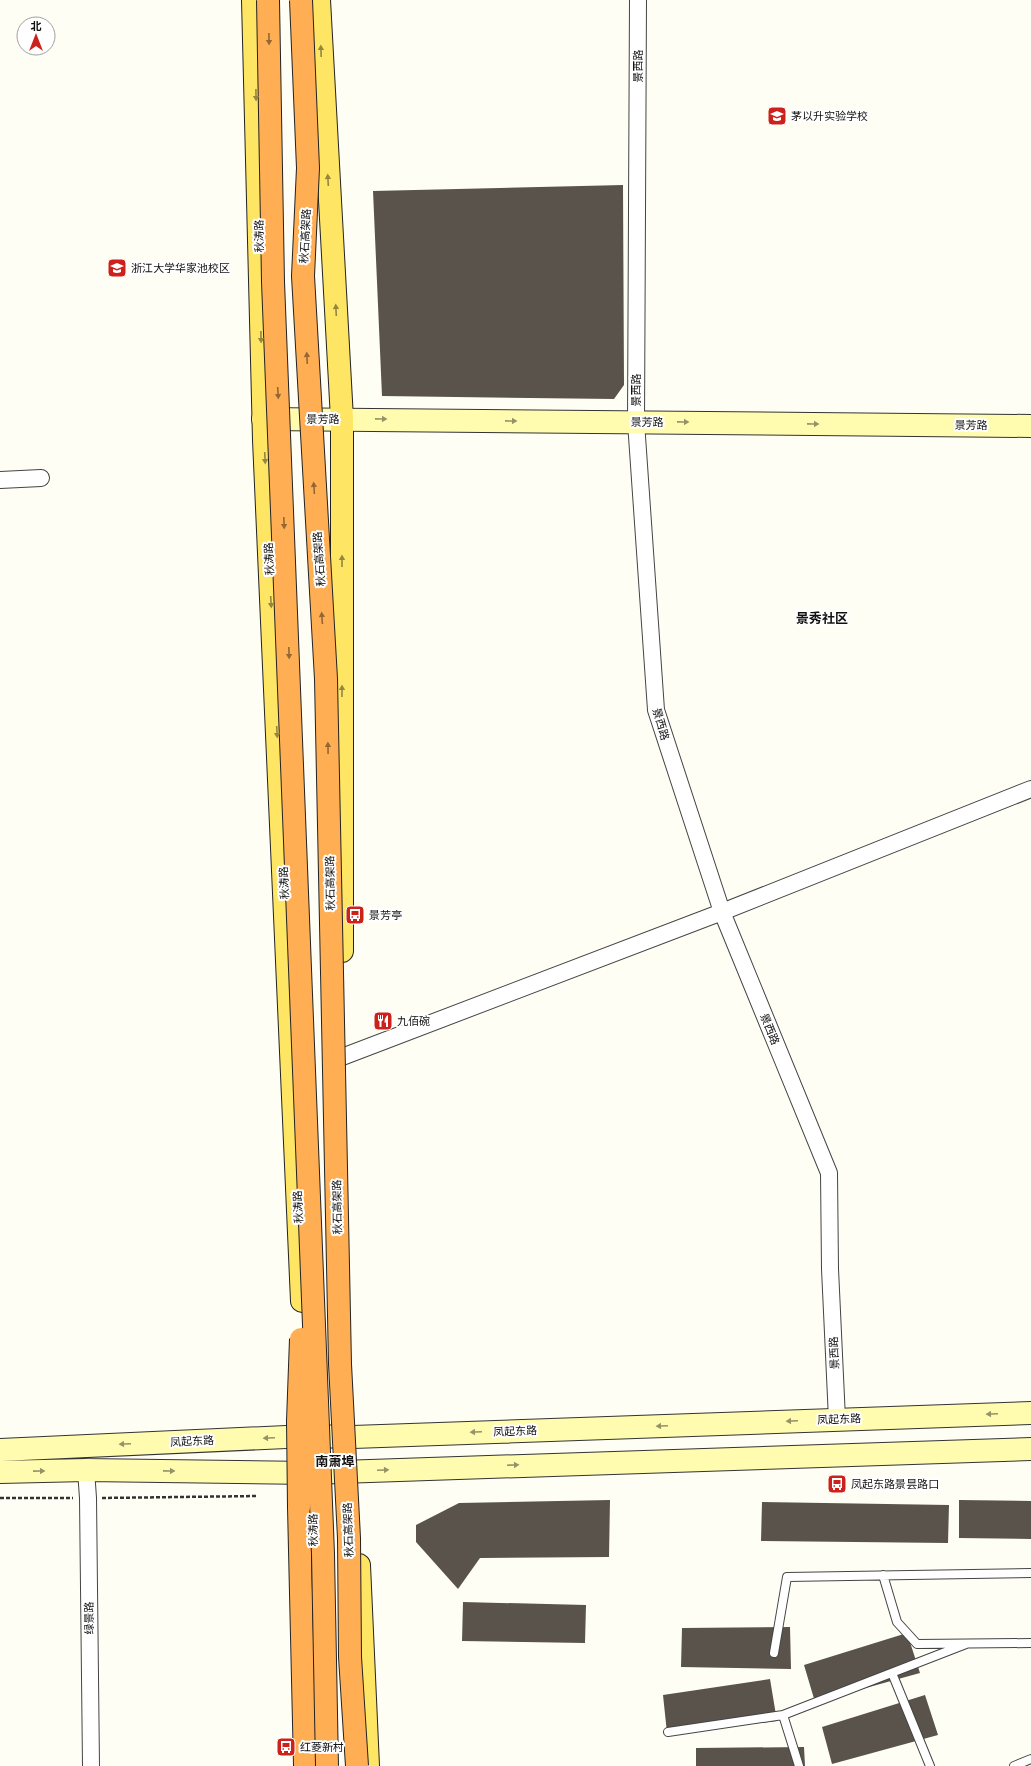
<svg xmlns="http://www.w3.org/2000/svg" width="1031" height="1766" viewBox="0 0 1031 1766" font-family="'Times New Roman','Noto Sans SC',serif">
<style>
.building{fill:#5a534c}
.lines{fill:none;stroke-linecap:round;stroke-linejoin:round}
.lane-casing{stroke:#444;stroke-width:10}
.street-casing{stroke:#444;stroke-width:18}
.secondary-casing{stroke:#333;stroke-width:24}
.primary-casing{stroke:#222;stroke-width:24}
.highway-casing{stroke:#222;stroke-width:24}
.path{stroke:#333;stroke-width:2.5;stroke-dasharray:4 2;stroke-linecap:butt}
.lane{stroke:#fff;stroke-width:8}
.street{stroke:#fff;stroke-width:16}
.secondary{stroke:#fffcaf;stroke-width:22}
.primary{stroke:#ffe564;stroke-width:22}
.highway{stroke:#ffae53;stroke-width:22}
.highway-bridge-casing{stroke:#222;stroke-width:24;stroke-linecap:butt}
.highway-bridge{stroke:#ffae53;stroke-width:22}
.oneway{fill:#946735}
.oneway2{fill:#94863f}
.oneway3{fill:#949268}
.labels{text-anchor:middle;stroke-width:4;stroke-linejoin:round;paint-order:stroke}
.street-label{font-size:11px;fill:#111;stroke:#fff}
.poi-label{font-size:11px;fill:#111;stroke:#fff;text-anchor:start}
.quarter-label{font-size:13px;font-weight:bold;fill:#111;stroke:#fff}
</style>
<rect width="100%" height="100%" fill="#fffef4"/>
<path class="building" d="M623 185 624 385 614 399 382 396 373 191Z
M610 1500 609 1557 480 1558 458 1589 416 1542V1525L459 1503Z
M959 1500 1031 1501V1539L959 1538Z
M762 1502 949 1505 948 1543 761 1541Z
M463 1602 586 1605 585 1643 462 1641Z
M790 1627 791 1669 681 1667 682 1628Z
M907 1633 920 1673 815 1702 804 1665Z
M770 1679 777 1721 667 1733 663 1695Z
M925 1695 938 1735 832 1764 822 1727Z
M804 1747 805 1766H696V1748Z"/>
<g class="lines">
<g class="lane-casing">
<path id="lane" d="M883 1575 897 1622 917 1644 1031 1643
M774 1653 787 1577 1031 1573
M892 1673 930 1766
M783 1715 799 1766
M668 1732 783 1715 966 1644
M1014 1766 1031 1759"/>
</g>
<g class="street-casing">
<path id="street" d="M638 0 636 422 656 710 722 912 829 1173 830 1269 837 1419
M0 480 41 478
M342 1057 722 912 1031 789
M86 1470 88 1498 91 1766"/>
</g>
<g class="secondary-casing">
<path id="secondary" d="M263 419 1031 426
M0 1450 308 1436 353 1437 1031 1413
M0 1472 86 1470 311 1473 1031 1449"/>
</g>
<g class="primary-casing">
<path id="primary" d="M253 0 264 440 302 1301
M319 0 342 419V951
M359 1565 368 1766"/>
</g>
<g class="highway-casing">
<path id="highway" d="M299 1507 305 1766"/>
</g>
<path class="path" d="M0 1498H73
M102 1498 258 1496"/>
<use href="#lane" class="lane"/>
<use href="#street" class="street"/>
<use href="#secondary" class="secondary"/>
<use href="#primary" class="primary"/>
<use href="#highway" class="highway"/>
<g class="highway-bridge-casing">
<path id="highway-bridge" d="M268 0 273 282 323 1554 327 1766
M301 0 308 168 303 276 326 679 340 1364 349 1538 350 1657 357 1766
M299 1507 298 1421 301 1339"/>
</g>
<use href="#highway-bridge" class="highway-bridge"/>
</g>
<defs><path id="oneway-solid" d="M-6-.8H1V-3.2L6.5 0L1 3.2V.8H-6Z"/></defs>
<g class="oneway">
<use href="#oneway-solid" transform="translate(269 39) rotate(89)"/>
<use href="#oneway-solid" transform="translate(307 358) rotate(-93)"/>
<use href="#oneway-solid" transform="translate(278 393) rotate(87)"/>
<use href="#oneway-solid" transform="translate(314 488) rotate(-94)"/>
<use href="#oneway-solid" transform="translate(284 523) rotate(88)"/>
<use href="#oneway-solid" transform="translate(322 618) rotate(-94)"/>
<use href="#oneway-solid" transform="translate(289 653) rotate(88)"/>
<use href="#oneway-solid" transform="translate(328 748) rotate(-91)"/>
</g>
<g class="oneway2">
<use href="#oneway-solid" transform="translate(321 51) rotate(-92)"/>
<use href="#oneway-solid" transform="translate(256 95) rotate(89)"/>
<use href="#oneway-solid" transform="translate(328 180) rotate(-93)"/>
<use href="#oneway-solid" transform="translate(336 310) rotate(-93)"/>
<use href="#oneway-solid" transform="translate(261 337) rotate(89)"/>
<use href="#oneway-solid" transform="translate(265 458) rotate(87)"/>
<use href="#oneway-solid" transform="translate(342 561) rotate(-90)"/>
<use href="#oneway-solid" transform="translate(271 602) rotate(87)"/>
<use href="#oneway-solid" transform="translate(342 691) rotate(-90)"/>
<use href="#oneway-solid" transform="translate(277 732) rotate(87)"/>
</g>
<g class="oneway3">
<use href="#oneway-solid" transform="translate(381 419) rotate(1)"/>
<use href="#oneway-solid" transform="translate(511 421) rotate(1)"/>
<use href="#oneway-solid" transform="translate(683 422) rotate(1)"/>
<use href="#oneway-solid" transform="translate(813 424) rotate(1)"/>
<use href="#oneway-solid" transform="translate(992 1414) rotate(178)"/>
<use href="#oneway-solid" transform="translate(792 1421) rotate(178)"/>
<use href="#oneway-solid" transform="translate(662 1426) rotate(178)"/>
<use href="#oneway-solid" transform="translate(476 1432) rotate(178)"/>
<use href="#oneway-solid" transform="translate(269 1438) rotate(177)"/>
<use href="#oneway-solid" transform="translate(125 1444) rotate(177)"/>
<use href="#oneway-solid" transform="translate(513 1465) rotate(-2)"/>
<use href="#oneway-solid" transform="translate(383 1470) rotate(-2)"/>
<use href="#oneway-solid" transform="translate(39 1471) rotate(-1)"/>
<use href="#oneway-solid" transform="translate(169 1471) rotate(1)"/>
</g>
<defs>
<g id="school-square" transform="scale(1)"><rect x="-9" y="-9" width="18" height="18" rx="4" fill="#cd211c" stroke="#fff"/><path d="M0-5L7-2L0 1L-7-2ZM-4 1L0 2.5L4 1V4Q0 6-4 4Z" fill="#fff"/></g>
<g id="university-square" transform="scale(1)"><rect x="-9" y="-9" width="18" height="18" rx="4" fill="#cd211c" stroke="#fff"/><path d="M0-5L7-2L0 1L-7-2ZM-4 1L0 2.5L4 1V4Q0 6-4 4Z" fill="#fff"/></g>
<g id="bus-square" transform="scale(1)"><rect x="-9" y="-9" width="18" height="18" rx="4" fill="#cd211c" stroke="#fff"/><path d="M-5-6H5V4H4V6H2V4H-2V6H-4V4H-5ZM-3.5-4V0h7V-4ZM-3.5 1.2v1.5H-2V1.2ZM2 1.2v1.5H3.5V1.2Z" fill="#fff"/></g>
<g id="restaurant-square" transform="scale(1)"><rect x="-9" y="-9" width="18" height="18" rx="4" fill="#cd211c" stroke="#fff"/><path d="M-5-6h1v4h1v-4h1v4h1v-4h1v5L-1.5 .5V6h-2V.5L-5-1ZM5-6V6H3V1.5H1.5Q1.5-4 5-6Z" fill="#fff"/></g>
</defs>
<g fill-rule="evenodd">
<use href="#school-square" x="777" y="116"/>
<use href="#university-square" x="117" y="268"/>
<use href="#bus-square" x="355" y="915"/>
<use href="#restaurant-square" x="383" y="1021"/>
<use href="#bus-square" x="837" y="1484"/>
<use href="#bus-square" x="286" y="1747"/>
</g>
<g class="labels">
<g class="street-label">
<text transform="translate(638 66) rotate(-90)" y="4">景西路</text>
<text transform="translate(259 236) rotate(-91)" y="4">秋涛路</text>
<text transform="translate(305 236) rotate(-87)" y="4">秋石高架路</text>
<text transform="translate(636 390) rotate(-90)" y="4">景西路</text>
<text x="323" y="423">景芳路</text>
<text transform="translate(647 422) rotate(1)" y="4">景芳路</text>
<text transform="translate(971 425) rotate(1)" y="4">景芳路</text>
<text transform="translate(269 559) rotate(-93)" y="4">秋涛路</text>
<text transform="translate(319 559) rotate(-94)" y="4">秋石高架路</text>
<text transform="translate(661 724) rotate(74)" y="4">景西路</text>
<text transform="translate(284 883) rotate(-93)" y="4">秋涛路</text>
<text transform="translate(330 883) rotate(-91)" y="4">秋石高架路</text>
<text transform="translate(770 1029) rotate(68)" y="4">景西路</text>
<text transform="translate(298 1207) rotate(-93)" y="4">秋涛路</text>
<text transform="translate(337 1207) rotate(-91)" y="4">秋石高架路</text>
<text transform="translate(834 1353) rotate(-93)" y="4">景西路</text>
<text transform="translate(839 1419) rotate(-2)" y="4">凤起东路</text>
<text transform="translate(515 1431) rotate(-2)" y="4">凤起东路</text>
<text transform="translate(192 1441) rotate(-3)" y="4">凤起东路</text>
<text transform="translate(313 1530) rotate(-91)" y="4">秋涛路</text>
<text transform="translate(348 1530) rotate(-92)" y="4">秋石高架路</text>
<text transform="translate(89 1618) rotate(-91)" y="4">绿景路</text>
</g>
<g class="poi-label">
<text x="791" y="120">茅以升实验学校</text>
<text x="131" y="272">浙江大学华家池校区</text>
<text x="369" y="919">景芳亭</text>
<text x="397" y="1025">九佰碗</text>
<text x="851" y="1488">凤起东路景昙路口</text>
<text x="300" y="1751">红菱新村</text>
</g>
<g class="quarter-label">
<text x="822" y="623">景秀社区</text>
<text x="335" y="1466">南萧埠</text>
</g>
</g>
<g transform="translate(36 36)"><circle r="19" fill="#ffffff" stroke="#a0a0a0"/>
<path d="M0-3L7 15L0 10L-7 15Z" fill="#cd211c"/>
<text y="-6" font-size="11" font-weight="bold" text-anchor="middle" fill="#111111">北</text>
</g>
</svg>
